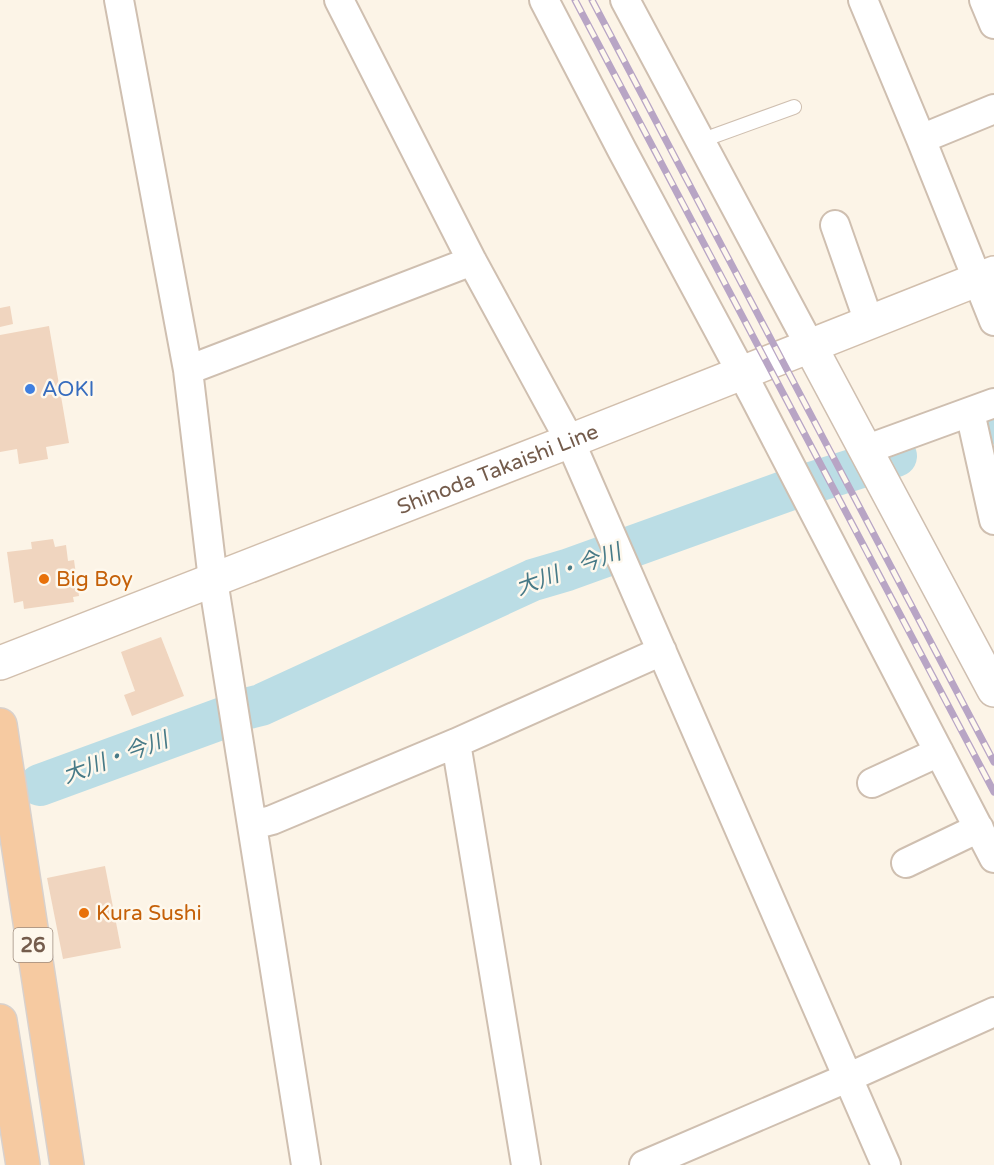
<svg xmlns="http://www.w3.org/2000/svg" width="994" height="1165" viewBox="0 0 994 1165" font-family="'Varela Round','Noto Sans JP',sans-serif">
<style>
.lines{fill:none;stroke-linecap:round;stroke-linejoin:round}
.river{stroke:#bbdde5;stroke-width:42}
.building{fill:#f0d5bf}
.service-casing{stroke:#cfbfb0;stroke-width:16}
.minor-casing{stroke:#cfbfb0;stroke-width:32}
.tertiary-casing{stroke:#cfbfb0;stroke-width:36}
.secondary-casing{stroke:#d2bfad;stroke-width:36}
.trunk-casing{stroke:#d8d1cd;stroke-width:36}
.service{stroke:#fff;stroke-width:14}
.minor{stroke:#fff;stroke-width:28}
.tertiary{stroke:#fff;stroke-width:33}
.secondary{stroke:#fff;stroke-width:33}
.trunk{stroke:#f6caa1;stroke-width:33}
.rail-casing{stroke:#b8a5c5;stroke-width:7}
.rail{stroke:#fef8ed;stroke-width:4.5;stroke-dasharray:14;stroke-linecap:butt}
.shop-dot{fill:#3f7fe0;stroke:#fef8ed;stroke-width:2}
.food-dot{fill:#e8710a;stroke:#fef8ed;stroke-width:2}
.labels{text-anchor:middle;stroke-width:5;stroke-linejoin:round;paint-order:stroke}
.shield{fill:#fef8ed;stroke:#9d8b7c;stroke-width:1.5}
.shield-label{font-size:20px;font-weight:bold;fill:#745c4c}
.shop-label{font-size:21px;fill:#366cbe;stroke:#fef8ed;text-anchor:start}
.street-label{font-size:21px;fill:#745c4c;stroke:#fef8ed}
.food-label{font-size:21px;fill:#c56008;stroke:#fef8ed;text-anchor:start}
.water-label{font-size:22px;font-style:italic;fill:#477a87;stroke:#fef8ed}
</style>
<rect width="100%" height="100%" fill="#fcf4e7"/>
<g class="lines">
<path class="river" d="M982 426 994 422
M249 708 261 705 533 580 567 570 789 490 896 456
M40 785 223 718"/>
</g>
<path class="building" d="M10 306 13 324 0 327V308Z
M49 326 69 443 46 447 48 459 19 464 17 449 0 452V335Z
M53 539 55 547 66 545 68 561 74 560 79 596 73 597 74 602 24 609 23 601 14 603 7 552 32 549 31 542Z
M161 637 184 696 132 716 124 695 135 691 121 652Z
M105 866 121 948 63 959 47 878Z"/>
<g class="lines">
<g class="service-casing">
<path id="service" d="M700 141 794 107"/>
</g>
<g class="minor-casing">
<path id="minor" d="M119 0 188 370 213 580 306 1165
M339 0 472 261 570 441 886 1165
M544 0 622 150 754 396 994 858
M625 0 810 346
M863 0 921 139 994 321
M984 0 994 24
M921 139 994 109
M835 225 869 322
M188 370 472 261
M970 412 994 520
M865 450 994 403
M456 743 526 1165
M872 783 939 752
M253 825 272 820 456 743 662 651
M906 863 979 828
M644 1165 847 1078 994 1012"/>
</g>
<g class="tertiary-casing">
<path id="tertiary" d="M810 346 994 690"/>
</g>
<g class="secondary-casing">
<g id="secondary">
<path id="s1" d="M0 663 570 441 994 273"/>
</g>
</g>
<g class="trunk-casing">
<path id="trunk" d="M0 725 67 1165
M0 1021 23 1165"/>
</g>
<use href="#service" class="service"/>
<use href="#minor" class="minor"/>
<use href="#tertiary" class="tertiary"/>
<use href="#secondary" class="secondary"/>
<use href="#trunk" class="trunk"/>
<g class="rail-casing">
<path id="rail" d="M575 0C715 264 854 528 994 792
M592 0 994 762"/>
</g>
<use href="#rail" class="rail"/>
</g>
<circle class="shop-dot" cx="30" cy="389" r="6"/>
<g class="food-dot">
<circle cx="44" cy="579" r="6"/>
<circle cx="84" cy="913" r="6"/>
</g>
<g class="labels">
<rect class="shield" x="13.5" y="928" width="39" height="34" rx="4.5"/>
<g class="shield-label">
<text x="33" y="952">26</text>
</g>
<g class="shop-label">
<text x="42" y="396">AOKI</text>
</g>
<g class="street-label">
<text dy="7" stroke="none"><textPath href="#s1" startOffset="534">Shinoda Takaishi Line</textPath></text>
</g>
<g class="food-label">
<text x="56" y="586">Big Boy</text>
<text x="96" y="920">Kura Sushi</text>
</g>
<g class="water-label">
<text transform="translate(568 569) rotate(-20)" y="8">大川・今川</text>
<text transform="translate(115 757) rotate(-20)" y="8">大川・今川</text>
</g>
</g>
</svg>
